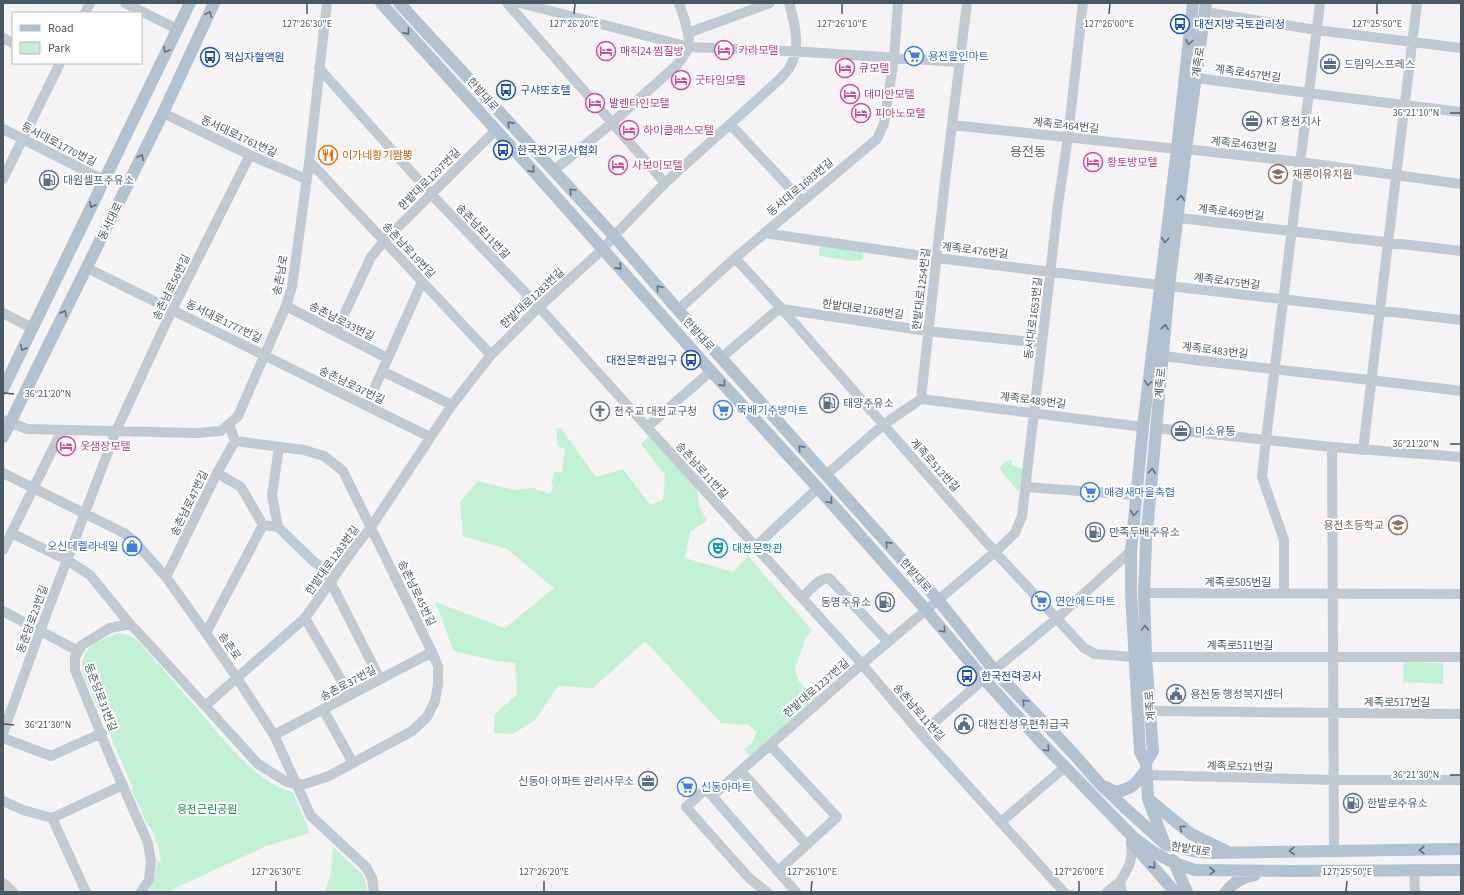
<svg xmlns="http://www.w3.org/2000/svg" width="1464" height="895" viewBox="0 0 1464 895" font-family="'Source Sans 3','Noto Sans KR',sans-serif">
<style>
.green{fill:#c3f1d5}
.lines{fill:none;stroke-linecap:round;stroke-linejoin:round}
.minor{stroke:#c1cad2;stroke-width:10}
.major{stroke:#b3c2d1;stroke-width:12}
.oneway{stroke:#64717d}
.ticks{fill:none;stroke:#4a5661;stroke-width:1.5}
.labels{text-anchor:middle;stroke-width:4;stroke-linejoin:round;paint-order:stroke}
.transit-label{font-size:11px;fill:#164399;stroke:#fff;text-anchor:start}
.hotel-label{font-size:11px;fill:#b23c85;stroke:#fff;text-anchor:start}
.shop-label{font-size:11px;fill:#366cbe;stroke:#fff;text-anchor:start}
.street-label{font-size:11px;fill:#4a5661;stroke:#fff}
.service-label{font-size:11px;fill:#4e5e75;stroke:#fff;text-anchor:start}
.food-label{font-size:11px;fill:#c56008;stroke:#fff;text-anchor:start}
.education-label{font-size:11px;fill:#785e54;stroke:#fff;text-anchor:start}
.worship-label{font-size:11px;fill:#5b616d;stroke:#fff;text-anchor:start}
.culture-label{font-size:11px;fill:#0d838f;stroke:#fff;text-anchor:start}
.park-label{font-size:11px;fill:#17864f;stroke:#fff}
.quarter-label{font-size:13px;fill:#5f6368;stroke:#fff}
.ticks-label{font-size:10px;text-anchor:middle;fill:#4a5661;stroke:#fff;stroke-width:4;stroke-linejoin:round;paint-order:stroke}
</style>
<rect width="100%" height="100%" fill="#f5f3f3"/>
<path class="green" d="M820 240 864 247 863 259 853 261 819 256Z
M561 428 596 477 623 469 650 505 663 500 665 475 641 444 650 436 697 489 699 506 707 520 690 532 685 558 733 572 748 556 812 630 805 639 795 669 798 680 808 691 820 696 750 757 744 749 752 743 757 732 748 725 721 723 645 641 593 688 558 686 535 720 513 734 494 733V715L517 694 515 663 496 661 454 651 435 602 505 628 554 588 507 549 463 536 460 502 478 481 513 490 534 488 550 494 554 486 551 483 555 471 562 473 565 449 558 446 556 429Z
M1012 460V465L1023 469 1020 489 1018 491 999 469 1004 462Z
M118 633 129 635 138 641C159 664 179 688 200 712 223 738 257 785 293 792L310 833 266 846 167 892H149L155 879 157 862 161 861 159 849 150 826H148L131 789 133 788 83 674C79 647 96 642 118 633Z
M1404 662 1443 663V684L1403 682Z
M333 847 361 873 365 880 367 892H325L331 873Z"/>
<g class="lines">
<path class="minor" d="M125 3 177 29
M507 3 665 183
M520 3 689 47 807 52 959 62
M679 3 685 21 689 39
M1205 12 1316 30 1461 48
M85 13 90 3
M688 33 770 3
M3 38 13 43
M319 68 431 194 539 307 647 427 862 664 921 734 1064 892
M1189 77 1308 93 1461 112
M163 113 250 155 306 179
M730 124 802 201
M952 125 1177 149
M3 129 104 180
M1186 149 1300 162 1461 184
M309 163 312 164 491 355
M553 171 612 123 679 63 689 47
M3 179 60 63
M1171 217 1461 251
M764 233 937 258 1159 285
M735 258 782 309 995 552 1084 648 1095 654 1134 657
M87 268 430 437
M1169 286 1461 320
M286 306 387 358
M678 310 735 258 877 139 884 124 894 58 898 3
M3 313 32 328
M336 332 371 257 384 241 496 130
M1155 355C1257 368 1359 378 1461 391
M721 358 775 312 782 309 927 331 1042 343
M382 371 452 405
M921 399 1143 427
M367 405 422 282
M3 420 27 429 196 433 221 431 238 416 286 306 292 287 309 163 327 3
M647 427 711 371
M1155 428 1332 447 1461 457
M1332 447 1334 851
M1363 450 1417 3
M3 473 124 533 133 540 166 577 206 633 237 678 274 735 311 816 366 867 372 878 374 892
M217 473 241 487 263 525
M826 475 883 425 921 399 944 190 967 3
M1025 487 1136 495
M263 525 278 527 313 561 327 571 330 581 380 679
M278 527 272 495 279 447
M11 533 67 560 90 575 130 624
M755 547 818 488
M3 550 62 430
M166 577 217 473 235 441
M1144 593 1461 594
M1284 594V540L1262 477 1266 439 1320 3
M802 598C809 591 819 578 829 578L888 642
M3 611 78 651
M305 618 350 695
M206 633 263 525
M1146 657H1461
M205 706 305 618 355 547 371 527 452 405 491 355 539 307 603 249 614 236 665 183 780 79C783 75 788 71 790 67 801 48 795 23 789 3
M323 709 353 763
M1150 711 1461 714
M3 733 40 631 116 431 172 310 250 155
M921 734 994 670 1056 619 1131 551
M274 735 432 652
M3 738 51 756 102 733
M770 745 837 817 778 871
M741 771 807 845
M1146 775 1334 780H1461
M712 796 862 664 995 552 1015 533 1022 516 1058 205 1068 137 1083 3
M3 801 23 810 52 818 86 892
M52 818 123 785
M1001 822 1065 767
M1414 870 1415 892
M1120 882C1130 865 1133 861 1131 841
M3 883 13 892
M141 892 149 880 151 861 148 843 111 759 75 670V657L82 645 110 628 130 624 137 631 258 764 287 782 298 785 305 784 329 776 412 731 427 717 435 701 438 684V666L432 652 343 471 324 456 304 450 235 441 229 424
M767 892 749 878 686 807 706 789 796 892
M1107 892 1120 882 1122 892"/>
<path class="major" d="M381 3 536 174 711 371 818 488 926 610 984 679 1040 741 1132 836 1153 852 1174 863 1195 870 1291 871 1461 870
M399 3 614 236 678 310 914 573 938 600 994 670 1071 751 1100 784 1123 806 1166 845 1193 851 1211 853 1461 849
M3 389 190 3
M3 437 163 113 214 3
M1146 763 1140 752 1131 592V551L1143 427 1177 149 1193 3
M1106 787 1115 792C1132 789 1136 784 1146 770
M1148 799 1191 834 1226 851
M1164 842 1148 799 1146 763 1153 751 1146 657 1144 593 1146 542 1169 286 1186 149 1206 3
M1132 843 1175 892
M1173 860 1187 892
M1226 892C1234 882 1242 877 1255 875"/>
</g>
<defs><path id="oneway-chevron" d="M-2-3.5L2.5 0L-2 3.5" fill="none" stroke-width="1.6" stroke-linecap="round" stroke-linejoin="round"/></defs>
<g class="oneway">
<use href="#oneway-chevron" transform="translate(209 14) rotate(-65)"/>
<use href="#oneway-chevron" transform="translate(407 32) rotate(48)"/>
<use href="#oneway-chevron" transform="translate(1189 42) rotate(97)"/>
<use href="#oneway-chevron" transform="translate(166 50) rotate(116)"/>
<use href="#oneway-chevron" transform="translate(510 124) rotate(-132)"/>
<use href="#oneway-chevron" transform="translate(141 157) rotate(-64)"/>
<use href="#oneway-chevron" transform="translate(532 170) rotate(48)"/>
<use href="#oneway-chevron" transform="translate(572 191) rotate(-133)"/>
<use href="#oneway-chevron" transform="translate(1181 198) rotate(-84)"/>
<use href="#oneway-chevron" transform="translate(92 205) rotate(116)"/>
<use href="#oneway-chevron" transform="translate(1165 240) rotate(97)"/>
<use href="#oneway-chevron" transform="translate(619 267) rotate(48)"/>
<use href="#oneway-chevron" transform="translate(659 288) rotate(-131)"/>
<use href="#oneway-chevron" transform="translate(64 313) rotate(-64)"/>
<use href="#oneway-chevron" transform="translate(1165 327) rotate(-84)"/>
<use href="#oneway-chevron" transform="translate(23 348) rotate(116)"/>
<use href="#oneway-chevron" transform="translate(1148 383) rotate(98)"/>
<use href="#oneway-chevron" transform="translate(723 384) rotate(48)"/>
<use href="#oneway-chevron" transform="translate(801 448) rotate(-132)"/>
<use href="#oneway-chevron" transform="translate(1152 471) rotate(-85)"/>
<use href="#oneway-chevron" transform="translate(830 501) rotate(49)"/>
<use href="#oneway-chevron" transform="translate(1134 513) rotate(95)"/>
<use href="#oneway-chevron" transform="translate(888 544) rotate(-132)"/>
<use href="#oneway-chevron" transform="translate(1145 628) rotate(-92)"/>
<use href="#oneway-chevron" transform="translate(943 630) rotate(50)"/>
<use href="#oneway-chevron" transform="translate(1025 702) rotate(-133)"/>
<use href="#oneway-chevron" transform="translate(1047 749) rotate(47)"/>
<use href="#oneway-chevron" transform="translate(1182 828) rotate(-142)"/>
<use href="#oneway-chevron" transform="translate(1422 850) rotate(180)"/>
<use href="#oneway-chevron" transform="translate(1292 851) rotate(179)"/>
<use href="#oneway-chevron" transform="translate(1153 866) rotate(48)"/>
<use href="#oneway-chevron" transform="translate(1212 871)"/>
</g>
<path class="ticks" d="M307 14V4M574 14 575 4M842 14V4M1109 14 1110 4M1377 14V4M1450 113H1460M4 393 14 394M1450 444H1460M4 724 14 725M1450 775H1460M276 891V881M544 891V881M811 891 812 881M1079 891V881M1346 891 1347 881"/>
<defs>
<g id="bus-ring" transform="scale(1)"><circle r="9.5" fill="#fff" stroke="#1a4fb4" stroke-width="1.5"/><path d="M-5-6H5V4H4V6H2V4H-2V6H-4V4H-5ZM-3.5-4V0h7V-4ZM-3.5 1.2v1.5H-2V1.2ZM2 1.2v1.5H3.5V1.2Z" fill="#1a4fb4"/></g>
<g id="hotel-ring" transform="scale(1)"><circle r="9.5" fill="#fff" stroke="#d1479c" stroke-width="1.5"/><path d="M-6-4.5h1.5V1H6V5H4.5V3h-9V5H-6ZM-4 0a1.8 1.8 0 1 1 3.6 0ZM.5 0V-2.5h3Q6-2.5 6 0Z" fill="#d1479c"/></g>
<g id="supermarket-ring" transform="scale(1)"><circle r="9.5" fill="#fff" stroke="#3f7fe0" stroke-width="1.5"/><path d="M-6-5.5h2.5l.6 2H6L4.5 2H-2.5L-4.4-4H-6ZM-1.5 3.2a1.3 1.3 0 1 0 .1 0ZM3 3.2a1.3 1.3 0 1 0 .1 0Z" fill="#3f7fe0"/></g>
<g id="office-ring" transform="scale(1)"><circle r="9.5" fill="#fff" stroke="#5c6f8a" stroke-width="1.5"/><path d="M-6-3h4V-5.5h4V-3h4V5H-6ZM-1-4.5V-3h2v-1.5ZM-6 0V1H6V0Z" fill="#5c6f8a"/></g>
<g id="restaurant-ring" transform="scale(1)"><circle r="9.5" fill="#fff" stroke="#e8710a" stroke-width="1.5"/><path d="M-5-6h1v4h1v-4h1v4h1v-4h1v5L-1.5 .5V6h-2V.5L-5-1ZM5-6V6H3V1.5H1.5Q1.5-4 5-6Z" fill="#e8710a"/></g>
<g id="school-ring" transform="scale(1)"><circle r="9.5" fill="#fff" stroke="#8d6e63" stroke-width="1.5"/><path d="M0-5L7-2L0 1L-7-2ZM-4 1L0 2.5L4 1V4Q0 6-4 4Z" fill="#8d6e63"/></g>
<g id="fuel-ring" transform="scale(1)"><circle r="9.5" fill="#fff" stroke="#5c6f8a" stroke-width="1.5"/><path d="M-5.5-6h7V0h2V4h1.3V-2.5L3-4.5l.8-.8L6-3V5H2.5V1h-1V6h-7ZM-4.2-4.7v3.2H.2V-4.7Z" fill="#5c6f8a"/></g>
<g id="church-ring" transform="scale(1)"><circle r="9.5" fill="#fff" stroke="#6b7280" stroke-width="1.5"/><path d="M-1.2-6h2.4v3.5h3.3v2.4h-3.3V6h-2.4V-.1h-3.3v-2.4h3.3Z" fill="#6b7280"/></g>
<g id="shop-ring" transform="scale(1)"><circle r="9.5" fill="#fff" stroke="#3f7fe0" stroke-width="1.5"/><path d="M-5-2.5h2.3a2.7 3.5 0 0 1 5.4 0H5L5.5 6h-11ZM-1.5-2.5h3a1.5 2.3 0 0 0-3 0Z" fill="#3f7fe0"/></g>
<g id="theatre-ring" transform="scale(1)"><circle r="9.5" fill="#fff" stroke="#0f9aa8" stroke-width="1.5"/><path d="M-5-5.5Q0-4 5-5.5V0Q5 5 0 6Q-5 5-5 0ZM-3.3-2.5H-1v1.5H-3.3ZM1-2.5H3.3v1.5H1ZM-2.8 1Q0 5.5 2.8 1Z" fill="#0f9aa8"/></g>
<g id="civic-ring" transform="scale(1)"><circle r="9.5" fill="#fff" stroke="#5c6f8a" stroke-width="1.5"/><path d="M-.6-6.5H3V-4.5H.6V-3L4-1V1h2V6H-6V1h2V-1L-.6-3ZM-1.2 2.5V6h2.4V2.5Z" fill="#5c6f8a"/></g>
</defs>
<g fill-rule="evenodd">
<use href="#bus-ring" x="1180" y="24"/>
<use href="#hotel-ring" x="724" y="50"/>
<use href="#hotel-ring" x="606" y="51"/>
<use href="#supermarket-ring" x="914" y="56"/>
<use href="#bus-ring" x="210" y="57"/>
<use href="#office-ring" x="1330" y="64"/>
<use href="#hotel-ring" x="845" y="68"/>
<use href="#hotel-ring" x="681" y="80"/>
<use href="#bus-ring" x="506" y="90"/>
<use href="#hotel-ring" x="850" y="94"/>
<use href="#hotel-ring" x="595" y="103"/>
<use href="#hotel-ring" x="861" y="113"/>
<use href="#office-ring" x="1252" y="121"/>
<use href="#hotel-ring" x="629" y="130"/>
<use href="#bus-ring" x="503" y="150"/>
<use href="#restaurant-ring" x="328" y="155"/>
<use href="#hotel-ring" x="1093" y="162"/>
<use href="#hotel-ring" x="618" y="165"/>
<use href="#school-ring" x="1278" y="174"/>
<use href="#fuel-ring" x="49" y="180"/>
<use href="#bus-ring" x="691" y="360"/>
<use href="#fuel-ring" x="829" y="403"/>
<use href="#supermarket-ring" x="723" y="410"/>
<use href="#church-ring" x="600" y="411"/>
<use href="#office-ring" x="1181" y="431"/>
<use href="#hotel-ring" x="66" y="446"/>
<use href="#supermarket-ring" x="1090" y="492"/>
<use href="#school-ring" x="1398" y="525"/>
<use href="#fuel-ring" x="1095" y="532"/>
<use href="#shop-ring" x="132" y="546"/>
<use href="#theatre-ring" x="718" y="548"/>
<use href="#supermarket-ring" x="1041" y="601"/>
<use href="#fuel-ring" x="885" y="602"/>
<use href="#bus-ring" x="967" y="676"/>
<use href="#civic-ring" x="1176" y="694"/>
<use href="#civic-ring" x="964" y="724"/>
<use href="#office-ring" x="648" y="781"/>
<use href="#supermarket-ring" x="687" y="787"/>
<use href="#fuel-ring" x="1353" y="803"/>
</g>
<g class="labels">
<g class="transit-label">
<text x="1194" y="28">대전지방국토관리청</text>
<text x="224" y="61">적십자혈액원</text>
<text x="520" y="94">구샤또호텔</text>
<text x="517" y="154">한국전기공사협회</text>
<text x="677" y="364" text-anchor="end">대전문학관입구</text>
<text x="981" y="680">한국전력공사</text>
</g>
<g class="hotel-label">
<text x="738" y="54">카라모텔</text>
<text x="620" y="55">매직24 찜질방</text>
<text x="859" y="72">큐모텔</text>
<text x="695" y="84">굿타임모텔</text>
<text x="864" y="98">데미안모텔</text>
<text x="609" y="107">발렌타인모텔</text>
<text x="875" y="117">피아노모텔</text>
<text x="643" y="134">하이클래스모텔</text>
<text x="1107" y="166">황토방모텔</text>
<text x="632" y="169">사보이모텔</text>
<text x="80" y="450">옷샘장모텔</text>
</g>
<g class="shop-label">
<text x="928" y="60">용전할인마트</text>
<text x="737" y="414">뚝배기주방마트</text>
<text x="1104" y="496">애경새마을축협</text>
<text x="118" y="550" text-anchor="end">오신데렐라네일</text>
<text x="1055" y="605">연안에드마트</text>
<text x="701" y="791">신동아마트</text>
</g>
<g class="street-label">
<text transform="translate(1198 62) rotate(-82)" y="4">계족로</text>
<text transform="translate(1248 73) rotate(8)" y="4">계족로457번길</text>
<text transform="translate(483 94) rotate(48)" y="4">한밭대로</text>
<text transform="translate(1066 125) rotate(6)" y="4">계족로464번길</text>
<text transform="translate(239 136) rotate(25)" y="4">동서대로1761번길</text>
<text transform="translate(59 144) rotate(27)" y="4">동서대로1770번길</text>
<text transform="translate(1244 144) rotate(6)" y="4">계족로463번길</text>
<text transform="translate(429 179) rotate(-45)" y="4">한밭대로1297번길</text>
<text transform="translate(800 187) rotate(-40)" y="4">동서대로1683번길</text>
<text transform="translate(1231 212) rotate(7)" y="4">계족로469번길</text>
<text transform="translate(110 221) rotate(-64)" y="4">동서대로</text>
<text transform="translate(483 231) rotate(46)" y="4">송촌남로11번길</text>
<text transform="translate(409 250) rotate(47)" y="4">송촌남로19번길</text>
<text transform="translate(975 250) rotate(7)" y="4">계족로476번길</text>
<text transform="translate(280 275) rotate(-79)" y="4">송촌남로</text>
<text transform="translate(1227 281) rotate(7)" y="4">계족로475번길</text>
<text transform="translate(171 287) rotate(-64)" y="4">송촌남로56번길</text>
<text transform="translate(921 289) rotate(-83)" y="4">한밭대로1254번길</text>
<text transform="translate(532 298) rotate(-43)" y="4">한밭대로1283번길</text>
<text transform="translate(863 309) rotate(8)" y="4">한밭대로1268번길</text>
<text transform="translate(1033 318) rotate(-83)" y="4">동서대로1653번길</text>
<text transform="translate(224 321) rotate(26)" y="4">동서대로1777번길</text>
<text transform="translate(342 321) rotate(27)" y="4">송촌남로33번길</text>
<text transform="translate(699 334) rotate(48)" y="4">한밭대로</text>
<text transform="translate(1215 350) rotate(7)" y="4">계족로483번길</text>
<text transform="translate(1160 383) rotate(-85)" y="4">계족로</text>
<text transform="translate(352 385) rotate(26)" y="4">송촌남로37번길</text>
<text transform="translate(1033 400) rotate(7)" y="4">계족로489번길</text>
<text transform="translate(935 465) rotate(48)" y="4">계족로512번길</text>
<text transform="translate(702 470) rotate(48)" y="4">송촌남로11번길</text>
<text transform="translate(189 503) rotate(-64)" y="4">송촌남로47번길</text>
<text transform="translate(332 560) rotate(-54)" y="4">한밭대로1283번길</text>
<text transform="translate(916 575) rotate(48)" y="4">한밭대로</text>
<text x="1238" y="586">계족로505번길</text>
<text transform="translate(417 593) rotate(64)" y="4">송촌남로45번길</text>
<text transform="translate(32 619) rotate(-70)" y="4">동춘당로23번길</text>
<text x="1240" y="649">계족로511번길</text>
<text transform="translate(230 646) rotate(55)" y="4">송촌로</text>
<text transform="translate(348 683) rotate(-28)" y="4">송촌로37번길</text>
<text transform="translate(816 688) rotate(-41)" y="4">한밭대로1237번길</text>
<text transform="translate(101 697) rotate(69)" y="4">동춘당로31번길</text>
<text x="1397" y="706">계족로517번길</text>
<text transform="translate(1150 706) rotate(-95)" y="4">계족로</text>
<text transform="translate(919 712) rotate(49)" y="4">송촌남로11번길</text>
<text transform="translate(1240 766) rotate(1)" y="4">계족로521번길</text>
<text transform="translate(1191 849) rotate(9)" y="4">한밭대로</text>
</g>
<g class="service-label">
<text x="1344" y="68">드림익스프레스</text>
<text x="1266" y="125">KT 용전지사</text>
<text x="63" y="184">대원셀프주유소</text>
<text x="843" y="407">태양주유소</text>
<text x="1195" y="435">미소유통</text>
<text x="1109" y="536">만족두배주유소</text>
<text x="871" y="606" text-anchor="end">동명주유소</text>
<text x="1190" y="698">용전동 행정복지센터</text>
<text x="978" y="728">대전진성우편취급국</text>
<text x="634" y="785" text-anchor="end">신동아 아파트 관리사무소</text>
<text x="1367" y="807">한밭로주유소</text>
</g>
<g class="food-label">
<text x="342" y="159">이가네황기짬뽕</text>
</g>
<g class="education-label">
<text x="1292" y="178">재롱이유치원</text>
<text x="1384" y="529" text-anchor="end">용전초등학교</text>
</g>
<g class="worship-label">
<text x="614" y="415">천주교 대전교구청</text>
</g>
<g class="culture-label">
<text x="732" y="552">대전문학관</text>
</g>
<g class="park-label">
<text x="207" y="813">용전근린공원</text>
</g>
<g class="quarter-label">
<text x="1028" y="156">용전동</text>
</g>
</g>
<g class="ticks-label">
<text x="307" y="27">127°26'30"E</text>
<text x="574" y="27">127°26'20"E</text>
<text x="842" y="27">127°26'10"E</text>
<text x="1109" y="27">127°26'00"E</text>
<text x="1377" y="27">127°25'50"E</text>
<text x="1416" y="116">36°21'10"N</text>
<text x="48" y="397">36°21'20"N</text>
<text x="1416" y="447">36°21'20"N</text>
<text x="48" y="728">36°21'30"N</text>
<text x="1416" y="778">36°21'30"N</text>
<text x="276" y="875">127°26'30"E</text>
<text x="544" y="875">127°26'20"E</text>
<text x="812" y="875">127°26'10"E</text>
<text x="1079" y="875">127°26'00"E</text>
<text x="1347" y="875">127°25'50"E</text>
</g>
<rect width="1464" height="895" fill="none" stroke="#4a5661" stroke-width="8"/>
<rect x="12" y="12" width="130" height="52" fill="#ffffff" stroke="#b7bbc0"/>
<rect x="20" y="25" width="20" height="6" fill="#b3c2d1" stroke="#b7bbc0"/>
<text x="48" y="32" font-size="12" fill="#4a5661">Road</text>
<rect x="20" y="42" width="20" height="12" fill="#c3f1d5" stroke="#b7bbc0"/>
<text x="48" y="52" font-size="12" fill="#4a5661">Park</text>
</svg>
